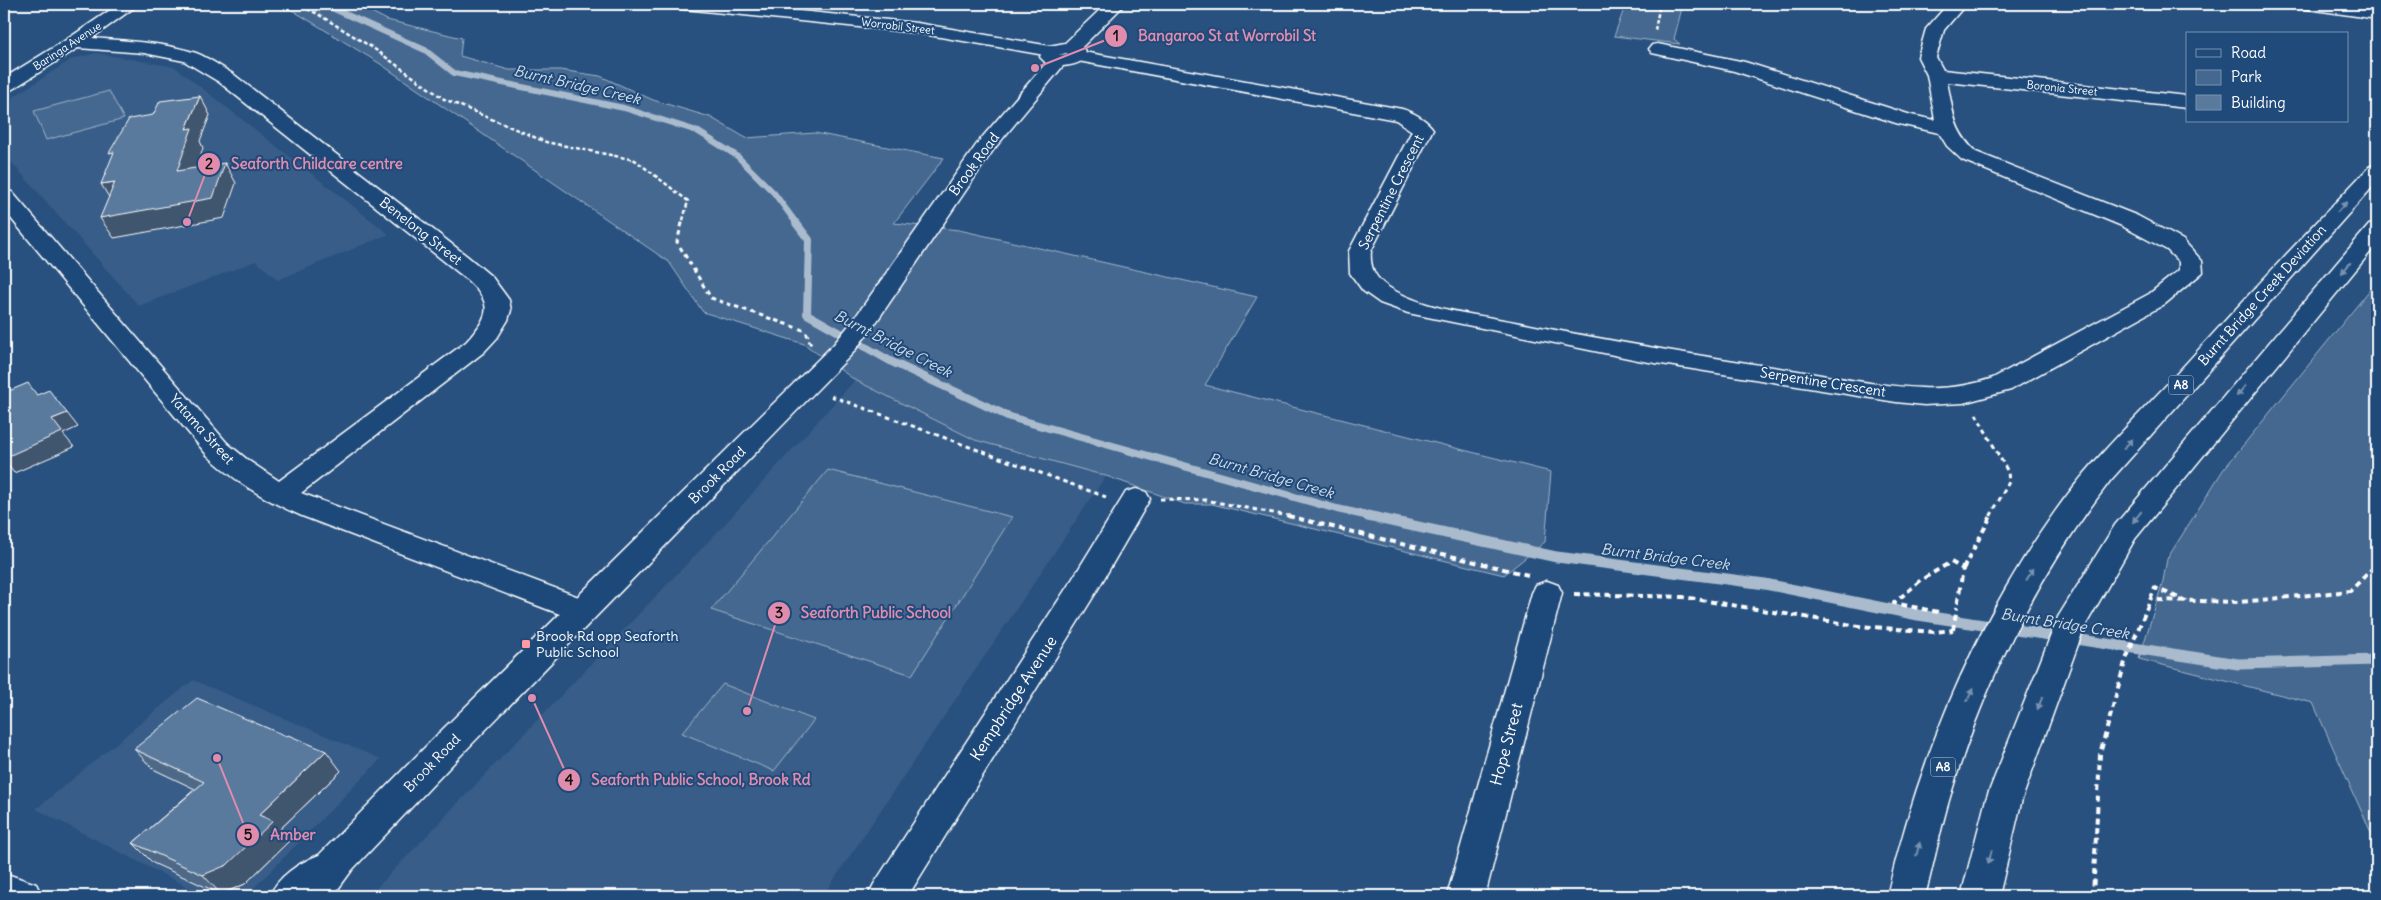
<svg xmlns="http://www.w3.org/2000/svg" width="2381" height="900" viewBox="0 0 2381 900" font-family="Delius,sans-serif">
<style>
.built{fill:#375d88}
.green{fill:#446890;stroke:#a2b4c8}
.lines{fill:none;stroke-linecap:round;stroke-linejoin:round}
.stream-far2{stroke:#aabbcd;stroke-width:6}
.stream-far1{stroke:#aabbcd;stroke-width:8}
.stream{stroke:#aabbcd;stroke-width:11}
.street-casing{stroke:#fff;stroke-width:3}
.secondary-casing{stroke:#fff;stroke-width:3}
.primary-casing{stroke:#fff;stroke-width:3}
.highway-casing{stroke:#fff;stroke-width:3}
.path-far2{stroke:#fff;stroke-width:2.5;stroke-dasharray:4 2.5;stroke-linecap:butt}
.path-far1{stroke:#fff;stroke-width:3;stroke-dasharray:4.5 4;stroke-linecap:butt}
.path{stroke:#fff;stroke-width:4;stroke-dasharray:6 4.5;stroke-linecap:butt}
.street{fill:#1f4a7a;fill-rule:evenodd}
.secondary{fill:#1f4a7a;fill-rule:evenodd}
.primary{fill:#1f4a7a;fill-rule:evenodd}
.highway{fill:#1f4a7a;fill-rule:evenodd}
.path-bridge{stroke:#fff;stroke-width:4;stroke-dasharray:6 4.5;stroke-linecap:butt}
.wall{fill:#4d6987;stroke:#fff}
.shaded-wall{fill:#3f556e;stroke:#fff}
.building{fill:#5a7a9d;stroke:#fff}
.oneway{fill:#7992af}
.poi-dot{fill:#ff9aa2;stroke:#1f4a7a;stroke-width:2}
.labels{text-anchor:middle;stroke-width:4;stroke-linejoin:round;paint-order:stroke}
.far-street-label{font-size:11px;fill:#fff;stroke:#1f4a7a}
.shield{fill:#1f4a7a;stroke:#bcc9d7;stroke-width:1}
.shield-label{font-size:12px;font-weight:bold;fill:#fff}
.street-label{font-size:14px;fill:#fff;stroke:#1f4a7a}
.poi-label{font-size:14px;fill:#fff;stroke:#1f4a7a;text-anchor:start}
.water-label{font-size:15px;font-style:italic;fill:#d4dde6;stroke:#1f4a7a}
.near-street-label{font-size:16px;fill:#fff;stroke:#1f4a7a}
.leader{fill:none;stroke:#e08cad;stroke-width:2}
.callout-dot{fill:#e08cad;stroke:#1f4a7a;stroke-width:2}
.mark-label{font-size:15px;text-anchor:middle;font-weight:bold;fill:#111}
.callout-label{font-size:15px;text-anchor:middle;font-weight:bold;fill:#e08cad;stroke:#1f4a7a;stroke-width:4;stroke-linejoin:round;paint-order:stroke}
</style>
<rect width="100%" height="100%" fill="#28517f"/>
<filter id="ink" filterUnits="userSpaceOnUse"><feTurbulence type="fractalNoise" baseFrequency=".02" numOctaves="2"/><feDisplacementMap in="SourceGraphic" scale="10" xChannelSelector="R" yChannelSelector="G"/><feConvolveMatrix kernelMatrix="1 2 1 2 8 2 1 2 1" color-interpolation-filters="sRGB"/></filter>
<g filter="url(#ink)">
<path class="built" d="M96 53 175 67 389 234 278 280 256 261 139 306 4 154V103L72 59Z
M855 380 975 440 1106 476 823 896H369L723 526Z
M193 680 381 759 250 892 235 896H205L36 809Z"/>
<path class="green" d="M282 4H356L387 20 462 38 460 56 509 70H560L600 76 653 100 710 117 746 138 815 133 944 158 894 223 959 230 1257 297 1205 385 1551 472 1545 542 1504 575 1212 504H1185L1106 476 975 440 855 380 804 344 703 312 669 262 379 63Z
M1626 4H1683L1674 39 1680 44 1614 36Z
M109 91 124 119 46 140 34 111Z
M2377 281V846L2313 703 2139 659 2163 581 2167 559 2223 470Z
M828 470 1012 517 912 675 711 610Z
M723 684 814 720 774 771 682 733Z"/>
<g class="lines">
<path class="stream-far2" d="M323 4 425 50 454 73 624 108 697 131 737 156 774 193 797 224"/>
<path class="stream-far1" d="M796 223 809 240 807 314 892 362 1010 417 1337 509 1374 517"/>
<path class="stream" d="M1368 516 1557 557 1765 584 1918 615 2238 664 2377 660"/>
<g class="street-casing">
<path id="street" d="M119 4H139L92 38C126 41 163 42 196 53 209 58 221 67 233 74L467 256 492 277 509 300 511 310 508 320 497 338 484 352 301 493 592 602 597 610 592 618 581 622 570 618 302 516C265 500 237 483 207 455L4 210V191L12 192 227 443 249 461 279 481 466 342C492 313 493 303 464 277L219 82 184 61 144 53 78 48 11 90 4 92V78L69 38Z
M675 4H732L917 23 1050 46 1056 47 1059 51 1056 55 1050 56 917 33 684 9 678 8Z
M1948 4H1966L1944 30 1936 57 1943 70 2187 96V108L1947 82C1954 113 1952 129 1976 152L2138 216 2183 240 2202 261 2203 272 2165 304 2011 390 1963 403 1924 405 1896 402 1643 361 1408 313 1380 303 1363 291 1350 273 1349 251 1412 131 1396 120 1078 61 1072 60 1069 56 1072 52 1078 51 1402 109C1413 112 1427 120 1433 129L1371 251C1369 272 1379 283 1397 292 1435 312 1483 315 1525 324 1609 341 1694 355 1779 368 1826 375 1874 386 1922 388 1946 389 1970 386 1993 378L2149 294 2179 270V262L2167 250 2122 226 1962 160 1947 146 1939 133 1899 124 1734 71 1652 53 1649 49 1652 45 1658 44 1745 62 1911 115 1935 120 1927 75 1918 57 1926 29Z
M1136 489 1146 492 1150 499 1095 594 908 896H868L874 884 1073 578 1126 492Z
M1547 581 1558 585 1562 593 1485 896H1447L1532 593 1536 585Z"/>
</g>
<g class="secondary-casing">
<path id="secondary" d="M1106 4H1125L1082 47 1088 55C1082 63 1073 65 1063 66L994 149 875 324 852 354 464 752 352 870 333 896H270C277 877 300 862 319 855L440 732 834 344 854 319 979 141 1046 63 1040 57 1044 47 1065 43ZM1066 53 1068 54 1059 55Z
M2300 4H2342L2377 9V19L2308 9 2302 8Z"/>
</g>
<g class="primary-casing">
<path id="primary" d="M4 873 36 884 42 896H4Z"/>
</g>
<g class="highway-casing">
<path id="highway" d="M2377 164V182L2110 481C2037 576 1984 682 1950 797 1940 830 1934 863 1925 896H1887C1919 760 1973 627 2054 513 2088 464 2132 422 2172 379 2237 307 2303 236 2370 166Z
M2377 223V244L2135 539 2084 628 2022 799 1999 896H1961L1986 799 2058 617 2115 525 2369 225Z"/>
</g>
<path class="path-far2" d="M295 4 316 13 373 48 444 99 546 142 635 160 688 201 682 224
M1655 30 1660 4"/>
<path class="path-far1" d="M682 223 677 242 711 298 806 331 812 348
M831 396 1106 497
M1976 414 2008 472 2009 482 1990 517
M1160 499 1205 500 1294 517"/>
<path class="path" d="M1288 516 1528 575
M1963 569 1991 516
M1574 594 1683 597 1859 626 1934 632 1953 630
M2158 600 2240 602 2350 591 2377 564
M1938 612 1894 603 1921 580 1951 562 1963 569 1957 607
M2093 896 2100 754 2125 662 2155 588 2186 601"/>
<use href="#street" class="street"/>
<use href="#secondary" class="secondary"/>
<use href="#primary" class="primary"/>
<use href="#highway" class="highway"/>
<path class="path-bridge" d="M1953 630 1957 607"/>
</g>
<path class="wall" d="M134 749 341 771 280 829 290 840 245 884 221 894 153 863 133 843 195 789 153 769Z"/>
<path class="shaded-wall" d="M200 96 210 115 200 141 203 148 189 191 177 171 186 129Z
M225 163 236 183 224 218 114 238 100 218Z
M115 182 113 204 101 184Z
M67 413 78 427 63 434 74 447 14 473 4 460V458L52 419Z
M326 751 341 771 280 829 290 840 245 884 221 894 203 875 259 815Z"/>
<path class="building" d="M200 96 186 129 192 128 177 171 225 163 213 198 100 218 115 182 101 184 114 152 109 153 129 119 153 115 160 101Z
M28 383 37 395 49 390 67 413 52 419 62 432 4 458V393Z
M197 698 286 736 288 735 326 751 259 815 273 821 227 865 203 875 133 843 204 782 134 749Z"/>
<defs><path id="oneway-solid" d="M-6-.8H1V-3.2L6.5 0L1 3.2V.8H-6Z" transform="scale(1.25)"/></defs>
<g class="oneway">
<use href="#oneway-solid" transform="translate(2342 207) rotate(-48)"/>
<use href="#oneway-solid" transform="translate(2346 268) rotate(130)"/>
<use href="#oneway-solid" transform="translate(2241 391) rotate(130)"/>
<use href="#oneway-solid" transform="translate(2128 444) rotate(-48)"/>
<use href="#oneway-solid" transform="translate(2137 517) rotate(128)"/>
<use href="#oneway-solid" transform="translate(2030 574) rotate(-59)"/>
<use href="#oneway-solid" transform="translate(1970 695) rotate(-66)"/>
<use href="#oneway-solid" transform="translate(2040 703) rotate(111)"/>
<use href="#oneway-solid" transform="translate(1918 849) rotate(-75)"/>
<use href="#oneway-solid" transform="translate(1990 857) rotate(104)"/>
</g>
</g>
<rect class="poi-dot" x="521" y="639" width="10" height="10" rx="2.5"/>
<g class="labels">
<g class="far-street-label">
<text transform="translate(898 26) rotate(7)" y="4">Worrobil Street</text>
<text transform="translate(67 46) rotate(-33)" y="4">Baringa Avenue</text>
<text transform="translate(2062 88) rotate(6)" y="4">Boronia Street</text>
</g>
<g class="shield">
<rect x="2168.5" y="375.5" width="25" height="19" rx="4"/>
<rect x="1930.5" y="757.5" width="25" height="19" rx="4"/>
</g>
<g class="shield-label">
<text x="2181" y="389">A8</text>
<text x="1943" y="771">A8</text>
</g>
<g class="street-label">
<text transform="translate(974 164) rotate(-54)" y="5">Brook Road</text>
<text transform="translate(1391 192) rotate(-63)" y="5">Serpentine Crescent</text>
<text transform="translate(421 231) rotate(38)" y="5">Benelong Street</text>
<text transform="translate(2262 295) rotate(-48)" y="5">Burnt Bridge Creek Deviation</text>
<text transform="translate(1823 382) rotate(9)" y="5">Serpentine Crescent</text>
<text transform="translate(202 429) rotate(48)" y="5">Yatama Street</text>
<text transform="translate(717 475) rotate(-45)" y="5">Brook Road</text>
<text transform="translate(432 763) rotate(-46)" y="5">Brook Road</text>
</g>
<g class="poi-label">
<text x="536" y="641">Brook Rd opp Seaforth<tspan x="536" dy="16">Public School</tspan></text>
</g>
<g class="water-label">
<text transform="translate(577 85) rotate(13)" y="5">Burnt Bridge Creek</text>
<text transform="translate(893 344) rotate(27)" y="5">Burnt Bridge Creek</text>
<text transform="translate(1271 476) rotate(16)" y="5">Burnt Bridge Creek</text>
<text transform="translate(1665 557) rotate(7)" y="5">Burnt Bridge Creek</text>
<text transform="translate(2065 624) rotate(9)" y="5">Burnt Bridge Creek</text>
</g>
<g class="near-street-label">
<text transform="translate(1013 698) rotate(-57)" y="6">Kempbridge Avenue</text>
<text transform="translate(1506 744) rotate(-75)" y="6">Hope Street</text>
</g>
</g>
<path class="leader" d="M1035 68L1116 36M187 222L209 164M747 711L779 613M532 698L569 780M217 758L248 835"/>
<g class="callout-dot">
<circle cx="1035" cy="68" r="5"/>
<circle cx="187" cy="222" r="5"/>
<circle cx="747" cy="711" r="5"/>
<circle cx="532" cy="698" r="5"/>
<circle cx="217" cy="758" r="5"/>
<circle cx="1116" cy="36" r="12"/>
<circle cx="209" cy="164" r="12"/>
<circle cx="779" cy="613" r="12"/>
<circle cx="569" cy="780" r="12"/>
<circle cx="248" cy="835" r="12"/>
</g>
<g class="mark-label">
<text x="1116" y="41">1</text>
<text x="209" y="169">2</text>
<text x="779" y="618">3</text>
<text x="569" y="785">4</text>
<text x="248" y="840">5</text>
</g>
<g class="callout-label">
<text x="1227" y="41">Bangaroo St at Worrobil St</text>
<text x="317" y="169">Seaforth Childcare centre</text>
<text x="876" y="618">Seaforth Public School</text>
<text x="701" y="785">Seaforth Public School, Brook Rd</text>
<text x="293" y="840">Amber</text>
</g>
<rect width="2381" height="900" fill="none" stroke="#1f4a7a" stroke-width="20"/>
<rect x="10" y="10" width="2361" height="880" fill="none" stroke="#fff" stroke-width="2" filter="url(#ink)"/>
<rect x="2186" y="32" width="162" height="90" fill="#1f4a7a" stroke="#7992af"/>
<rect x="2196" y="49" width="25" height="8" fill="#1f4a7a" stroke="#7992af"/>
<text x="2231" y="58" font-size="15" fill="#ffffff">Road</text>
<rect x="2196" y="70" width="25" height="15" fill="#446890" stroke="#7992af"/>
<text x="2231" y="82" font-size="15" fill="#ffffff">Park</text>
<rect x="2196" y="95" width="25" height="15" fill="#5a7a9d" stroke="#7992af"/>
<text x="2231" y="108" font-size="15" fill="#ffffff">Building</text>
</svg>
